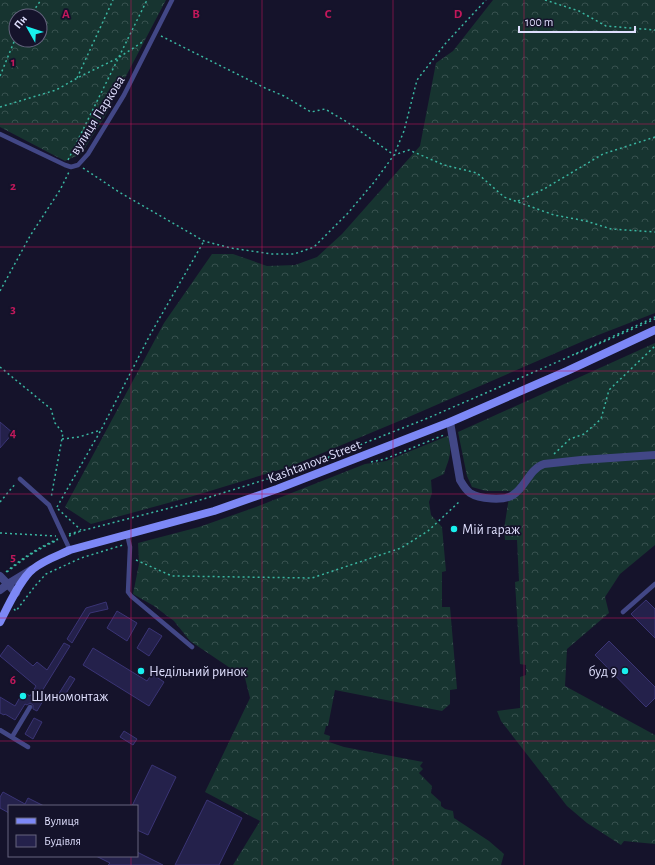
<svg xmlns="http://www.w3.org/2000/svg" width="655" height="865" viewBox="0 0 655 865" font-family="'Alegreya Sans',sans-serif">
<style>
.forest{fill:url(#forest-crowns);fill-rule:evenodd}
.building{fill:#24214b;stroke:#3a3475}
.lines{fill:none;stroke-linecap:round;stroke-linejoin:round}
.path{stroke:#3ab6a1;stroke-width:1.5;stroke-dasharray:2 3;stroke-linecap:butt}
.lane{stroke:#424786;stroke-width:4.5}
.street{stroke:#424786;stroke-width:8}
.secondary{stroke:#7d88f6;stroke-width:8}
.grid{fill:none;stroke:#c2185b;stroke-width:1;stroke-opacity:0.55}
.poi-dot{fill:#19efed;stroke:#15132b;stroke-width:1.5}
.labels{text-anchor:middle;stroke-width:3.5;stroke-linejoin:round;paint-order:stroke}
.street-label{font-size:14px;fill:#dfdffd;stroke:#15132b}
.poi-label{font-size:14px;fill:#dfdffd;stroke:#15132b;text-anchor:start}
.grid-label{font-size:13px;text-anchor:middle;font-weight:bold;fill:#c2185b;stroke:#15132b;stroke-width:3.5;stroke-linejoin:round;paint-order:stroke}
</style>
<defs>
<pattern id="forest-crowns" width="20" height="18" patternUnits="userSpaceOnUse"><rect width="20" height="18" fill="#173430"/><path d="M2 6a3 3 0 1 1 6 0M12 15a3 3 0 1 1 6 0" fill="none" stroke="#38514f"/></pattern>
</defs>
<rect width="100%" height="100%" fill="#15132b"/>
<path class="forest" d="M0 0H166L104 118 81 154 65 161 0 127ZM16 16H40V40H16Z
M493 0H655V313L588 339 404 419 289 467 190 497 91 524 65 507 164 323 212 254H233L267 266 295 265 317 257 342 234 420 146 436 63 453 51Z
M655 343V545L620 574 605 597 609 613 567 649 565 686 655 735V844L624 841 621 845 587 823 567 806 501 721 497 711 520 708V677L526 675V665L520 664 515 582 519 581 517 540H505L504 529 510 491H486L472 487 467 476 458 432Z
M450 435C448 440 450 442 450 448 451 457 446 466 444 474L431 480 432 493 429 502 431 515 442 527 446 571 442 572V607H450L457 689 450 690V704L442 711 335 690 328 726H326L324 734 330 736 329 742 344 747 423 762 420 766 423 769 419 773 432 786 431 793 441 802V806L445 809 453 811 454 818 489 841 504 854 501 865H233L260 821 205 792 250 698 245 678 190 641 174 621 154 606 133 594 139 564 138 543 199 527 256 507 365 464 386 461Z"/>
<path class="building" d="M0 422 13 433 0 448Z
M646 600 655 609V638L631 614Z
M106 602 108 609 90 613 72 643 67 639 86 608Z
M117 611 137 623 127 641 107 628Z
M149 628 162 636 149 656 137 648Z
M609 641 655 687V698L646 707 595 655Z
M64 643 70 646 39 696 44 699 37 711 33 709V705L30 703 27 705 25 704 15 720 5 714 4 715 0 713V697L15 706 23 692 30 696 36 686 0 656 8 645 33 666 37 662 47 670Z
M93 648 147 681 152 674 164 682 149 706 83 665Z
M70 676 75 679 63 698 58 695Z
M34 718 42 722 33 739 25 734Z
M124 731 137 739 133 745 120 737Z
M152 765 176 777 148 835 137 830V806H132Z
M3 792 25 804 28 798 44 806H9V813L0 808V797Z
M207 800 242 818 219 865H175Z
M137 852 163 865H108L110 863 96 856H137Z"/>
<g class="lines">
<path class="path" d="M545 0 579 11 606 26 655 30
M30 16 41 0
M161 36 265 88 284 96 311 112 325 109 347 122 394 155 409 150 444 165 477 173 504 197 554 215 586 221 611 229 655 232
M0 76 16 37
M77 78 113 0
M0 107 56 90 81 76 118 58 144 41
M68 160 147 0
M83 168 119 192 204 241 231 248 271 254H294L314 247 348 213 375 181 394 155 404 131 417 80 445 44 486 0
M518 201 544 189 603 154 655 137
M0 291 30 236 60 190 69 172
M576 354 655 319
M0 367 51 409 55 423 63 433 51 498
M62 439 79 437 101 430
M554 454 570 439 584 434 601 419 609 390 655 346
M327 459 359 446
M371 462 385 459 444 435
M0 502 16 483
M57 507 101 430 151 333 204 241
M58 509 81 530
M0 533 56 536
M69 534 197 501 296 470 428 418 564 359 655 317
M69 536 79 532
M136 560 172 576 312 578 401 548 428 531 460 501
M6 572C22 558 39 547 58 539
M7 572C23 559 39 548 58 540
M14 609 16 611 35 586 46 574 81 558 123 545"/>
<path class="lane" d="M0 134 65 165 71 167 78 165 88 154 124 95 172 0
M20 479 49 505 70 550
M127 534 130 547 128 592 131 596 192 647
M623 612 655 584
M0 730 28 747
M12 737 30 707"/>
<path class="street" d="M450 422 460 480C463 485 465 489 470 493 479 499 504 501 513 495 526 487 529 469 544 464L581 460 655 455
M0 576 16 593
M0 590 8 584 31 570"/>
<path class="secondary" d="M0 622C7 608 21 578 33 569 44 560 57 556 70 550L214 511 277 489 450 422 567 371 655 330"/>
</g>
<path class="grid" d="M131 0V806M262 0V865M393 0V865M524 0V865M0 124H655M0 247H655M0 371H655M0 494H655M0 618H655M0 741H655M131 856V865"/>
<g class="poi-dot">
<circle cx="454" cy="529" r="4"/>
<circle cx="141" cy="671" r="4"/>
<circle cx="625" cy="671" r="4"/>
<circle cx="23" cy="696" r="4"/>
</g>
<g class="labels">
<g class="street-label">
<text transform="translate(97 115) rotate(-58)" y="5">вулиця Паркова</text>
<text transform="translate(314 461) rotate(-21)" y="5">Kashtanova Street</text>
</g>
<g class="poi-label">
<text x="462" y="534">Мій гараж</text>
<text x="149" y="676">Недільний ринок</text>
<text x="617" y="676" text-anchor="end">буд 9</text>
<text x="31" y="701">Шиномонтаж</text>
</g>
</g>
<g class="grid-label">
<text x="66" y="18">A</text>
<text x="196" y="18">B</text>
<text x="328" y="18">C</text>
<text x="458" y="18">D</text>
<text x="13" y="66">1</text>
<text x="13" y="190">2</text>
<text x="13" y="313">3</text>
<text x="13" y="437">4</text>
<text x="13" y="561">5</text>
<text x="13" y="684">6</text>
</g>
<rect x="8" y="805" width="130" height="52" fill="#15132b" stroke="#66657f"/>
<rect x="16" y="818" width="20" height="6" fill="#7d88f6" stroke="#66657f"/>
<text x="44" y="825" font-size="12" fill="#dfdffd">Вулиця</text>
<rect x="16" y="835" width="20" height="12" fill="#24214b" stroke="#66657f"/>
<text x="44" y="845" font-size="12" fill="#dfdffd">Будівля</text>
<g transform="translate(28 28) rotate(309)"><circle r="19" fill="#15132b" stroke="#66657f"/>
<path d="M0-3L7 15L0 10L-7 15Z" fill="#19efed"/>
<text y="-6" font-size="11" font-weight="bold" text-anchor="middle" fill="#dfdffd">Пн</text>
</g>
<path d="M519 26v6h116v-6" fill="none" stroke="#dfdffd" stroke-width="2"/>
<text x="525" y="26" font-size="12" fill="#dfdffd" stroke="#15132b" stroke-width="3" paint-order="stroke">100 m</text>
</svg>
